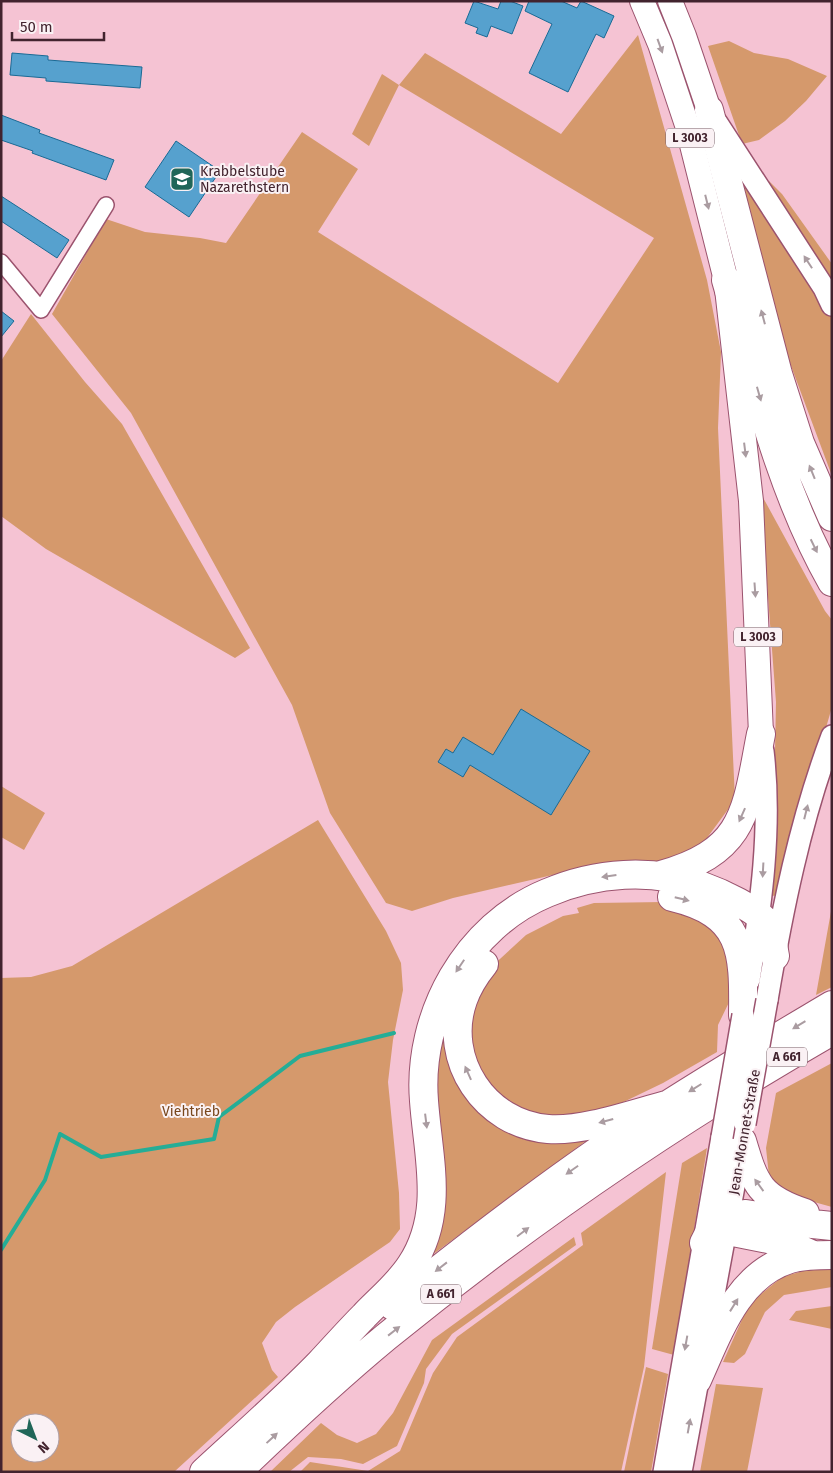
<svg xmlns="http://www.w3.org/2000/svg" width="833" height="1473" viewBox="0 0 833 1473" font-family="'Fira Sans',sans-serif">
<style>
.green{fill:#d5996c;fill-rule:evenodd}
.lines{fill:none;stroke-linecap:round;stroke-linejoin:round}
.stream{stroke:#25ad96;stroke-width:4}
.building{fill:#56a1ce;stroke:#196a95}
.minor-casing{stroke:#9b536e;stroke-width:18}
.secondary-casing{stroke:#9b536e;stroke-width:24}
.primary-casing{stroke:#9b536e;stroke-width:26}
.motorway-casing{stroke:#9b536e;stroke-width:30}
.minor{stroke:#fff;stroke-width:15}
.secondary{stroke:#fff;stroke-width:21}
.primary{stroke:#fff;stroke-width:24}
.motorway{stroke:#fff;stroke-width:28}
.secondary-bridge-casing{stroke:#9b536e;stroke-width:24;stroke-linecap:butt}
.secondary-bridge{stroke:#fff;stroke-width:21}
.oneway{fill:#aa9ca1}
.labels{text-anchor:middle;stroke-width:4;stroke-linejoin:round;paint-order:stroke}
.shield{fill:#faf1f4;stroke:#796169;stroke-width:1}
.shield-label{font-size:12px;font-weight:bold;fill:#42232e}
.poi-label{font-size:14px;fill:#42232e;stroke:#faf1f4;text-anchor:start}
.park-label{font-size:14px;fill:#79471d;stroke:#faf1f4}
.street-label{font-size:14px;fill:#42232e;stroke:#faf1f4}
</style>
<rect width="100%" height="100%" fill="#f5c3d3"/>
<path class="green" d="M638 35 707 280 721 352 718 428 735 800 701 846 658 865 570 871 453 898 412 911 386 903 330 813 292 705 131 413 52 314 106 219 145 232 200 238 226 243 302 132 358 169 318 232 558 383 654 238 399 85 369 146 352 134 382 74 399 85 425 53 561 134Z
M729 41 754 53 788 59 827 76 806 101 785 121 759 140 742 144 708 46Z
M740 170 767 214 769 181 782 194 832 264V476L778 331Z
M31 314 85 382 122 424 250 648 235 658 46 549 1 516V361Z
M760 492 825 611 832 620V707L823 738 795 817 780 895 772 896 776 702Z
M1 786 45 813 24 850 1 837Z
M318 820 386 931 401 963 403 990 393 1040 388 1082 399 1193 400 1229 390 1242 295 1307 276 1322 262 1343 272 1370 278 1377 174 1472H1V978L31 977 72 966ZM20 1423H50V1453H20Z
M664 902 697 916 723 939 734 992 718 1025 717 1052 663 1083 607 1110 535 1120 485 1088 465 1034 476 981 526 935 563 916 579 913 577 908 594 903Z
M832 906V987L816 995Z
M449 1002 479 1105 602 1129 420 1264 433 1056Z
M832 1063V1207L785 1194 769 1176 766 1148 776 1093Z
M707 1148 674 1355 652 1349 682 1163Z
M666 1172 644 1367 621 1472H300L310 1462 368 1471 400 1451 433 1373 457 1337 583 1245 581 1233Z
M574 1237 576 1245 452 1334 426 1369 424 1383 397 1446 363 1464 341 1459 308 1457 289 1472H270L321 1423 337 1435 357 1443 376 1434 393 1413 432 1340Z
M832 1266V1287L784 1295 765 1312 745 1354 734 1363 723 1362 749 1304 782 1277 817 1267Z
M832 1306V1329L789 1320 796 1311Z
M646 1367 668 1374 651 1472H624Z
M716 1384 763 1388 747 1472H700Z"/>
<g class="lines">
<path class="stream" d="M1 1250 45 1180 60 1134 101 1157 214 1139 219 1117 300 1056 394 1033"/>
</g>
<path class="building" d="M474 1 498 9 501 1H510L523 6 512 34 491 26 487 37 476 33 478 28 465 23Z
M529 1H561L577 8 581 1 614 16 604 38 596 34 568 92 529 73 552 24 525 11Z
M12 53 48 56V60L142 67 140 88 46 81V78L10 75Z
M1 115 40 130 39 133 114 160 106 180 32 153 33 151 1 140Z
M176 141 220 171 189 217 145 187Z
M1 196 69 240 57 258 1 221Z
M1 311 14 321 1 337Z
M521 709 590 751 551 815 470 765 463 777 438 762 446 749 453 753 463 737 493 755Z"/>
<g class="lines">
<g class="minor-casing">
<path id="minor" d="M1 262 41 310 106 205"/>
</g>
<g class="secondary-casing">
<path id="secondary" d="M717 123 824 288 832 305
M749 980C761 905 772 827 763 751
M767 1000C782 911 800 821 832 736
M664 1472 722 1137
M681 1472 742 1143"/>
</g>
<g class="primary-casing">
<path id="primary" d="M642 1 660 44 687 125 726 280 751 501 761 734
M670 1 684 36 709 110"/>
</g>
<g class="motorway-casing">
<path id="motorway" d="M709 110 778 374 800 443 832 517
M726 280C755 381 779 489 832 582
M661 875C747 851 746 810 761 734
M672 897C743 914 744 950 743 1015
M484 964C475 975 468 986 463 1000 442 1060 485 1124 548 1129 583 1132 635 1113 670 1104
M742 1141C755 1185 760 1198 805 1213
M712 1219 715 1224 723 1230 773 1240 795 1247 813 1255
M704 1243C713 1223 723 1216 746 1214L803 1223 832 1226
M393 1306C469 1245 545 1186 626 1132 693 1087 763 1046 832 1005
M697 1380C718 1334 737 1275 790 1259 803 1255 818 1255 832 1255
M204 1472C243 1436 283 1401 320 1363 335 1347 349 1331 364 1316 380 1299 398 1285 411 1265 445 1213 428 1158 424 1101 417 1015 467 926 547 893 596 872 652 868 702 886 719 892 760 910 769 926 773 934 773 947 775 956
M237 1472C285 1426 334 1380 386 1337 526 1223 675 1121 832 1031"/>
</g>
<use href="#minor" class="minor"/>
<use href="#secondary" class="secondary"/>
<use href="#primary" class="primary"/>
<use href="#motorway" class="motorway"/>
<g class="secondary-bridge-casing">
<path id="secondary-bridge" d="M745 1124 767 1000
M722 1137 743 1015"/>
</g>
<use href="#secondary-bridge" class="secondary-bridge"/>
</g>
<defs><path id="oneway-solid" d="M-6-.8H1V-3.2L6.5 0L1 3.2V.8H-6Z" transform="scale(1.25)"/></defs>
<g class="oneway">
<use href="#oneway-solid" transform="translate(660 46) rotate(70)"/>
<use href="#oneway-solid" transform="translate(707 202) rotate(76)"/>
<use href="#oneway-solid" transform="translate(808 262) rotate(-123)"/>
<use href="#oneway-solid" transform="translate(763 317) rotate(-105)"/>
<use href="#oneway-solid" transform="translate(759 394) rotate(74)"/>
<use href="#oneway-solid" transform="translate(745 450) rotate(83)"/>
<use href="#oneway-solid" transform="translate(812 472) rotate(-112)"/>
<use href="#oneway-solid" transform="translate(814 546) rotate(64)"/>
<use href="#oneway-solid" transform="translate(755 590) rotate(86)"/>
<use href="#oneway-solid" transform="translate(806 812) rotate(-76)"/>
<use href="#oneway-solid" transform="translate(742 815) rotate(114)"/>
<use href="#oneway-solid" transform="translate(763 870) rotate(93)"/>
<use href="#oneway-solid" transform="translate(609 876) rotate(172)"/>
<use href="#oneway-solid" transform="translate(682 899) rotate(14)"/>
<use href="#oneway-solid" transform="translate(460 966) rotate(124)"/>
<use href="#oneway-solid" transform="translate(799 1025) rotate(149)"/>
<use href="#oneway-solid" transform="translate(468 1073) rotate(-114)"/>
<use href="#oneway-solid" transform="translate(695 1088) rotate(148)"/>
<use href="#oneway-solid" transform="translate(426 1121) rotate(83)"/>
<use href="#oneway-solid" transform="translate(606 1121) rotate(165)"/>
<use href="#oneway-solid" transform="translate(572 1170) rotate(145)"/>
<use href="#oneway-solid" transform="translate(759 1185) rotate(-126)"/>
<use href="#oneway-solid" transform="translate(523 1232) rotate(-37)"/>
<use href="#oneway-solid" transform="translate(441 1267) rotate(142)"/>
<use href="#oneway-solid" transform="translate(734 1305) rotate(-58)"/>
<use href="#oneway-solid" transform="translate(394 1331) rotate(-38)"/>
<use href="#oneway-solid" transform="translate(686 1343) rotate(100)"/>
<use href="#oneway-solid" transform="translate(689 1426) rotate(-80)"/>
<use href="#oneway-solid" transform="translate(272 1438) rotate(-43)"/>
</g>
<defs>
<g id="school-square" transform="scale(1.25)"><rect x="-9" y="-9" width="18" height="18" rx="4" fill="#206658" stroke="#faf1f4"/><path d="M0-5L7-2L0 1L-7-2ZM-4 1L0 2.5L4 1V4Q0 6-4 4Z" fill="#fff"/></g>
</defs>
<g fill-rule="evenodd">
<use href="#school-square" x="182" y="179"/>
</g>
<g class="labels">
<g class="shield">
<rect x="666" y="128.5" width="48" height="19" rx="4"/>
<rect x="734" y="627.5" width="48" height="19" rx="4"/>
<rect x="767" y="1047.5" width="40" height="19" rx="4"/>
<rect x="421" y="1284.5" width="40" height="19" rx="4"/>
</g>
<g class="shield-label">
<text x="690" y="142">L 3003</text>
<text x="758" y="641">L 3003</text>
<text x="787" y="1061">A 661</text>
<text x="441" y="1298">A 661</text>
</g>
<g class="poi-label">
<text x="200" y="176">Krabbelstube<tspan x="200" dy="16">Nazarethstern</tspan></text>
</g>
<g class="park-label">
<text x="191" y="1116">Viehtrieb</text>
</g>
<g class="street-label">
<text transform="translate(744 1132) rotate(-80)" y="5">Jean-Monnet-Straße</text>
</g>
</g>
<rect width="833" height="1473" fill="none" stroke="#42232e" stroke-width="5"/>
<g transform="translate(35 1438) rotate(138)"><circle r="24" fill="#faf1f4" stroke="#b09fa5"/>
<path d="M0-4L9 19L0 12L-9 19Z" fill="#206658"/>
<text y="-8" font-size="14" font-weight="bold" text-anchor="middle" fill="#42232e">N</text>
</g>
<path d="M12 32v8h92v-8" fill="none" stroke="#42232e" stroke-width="2.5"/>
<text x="20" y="32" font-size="15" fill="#42232e" stroke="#faf1f4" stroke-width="4" paint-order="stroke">50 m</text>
</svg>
